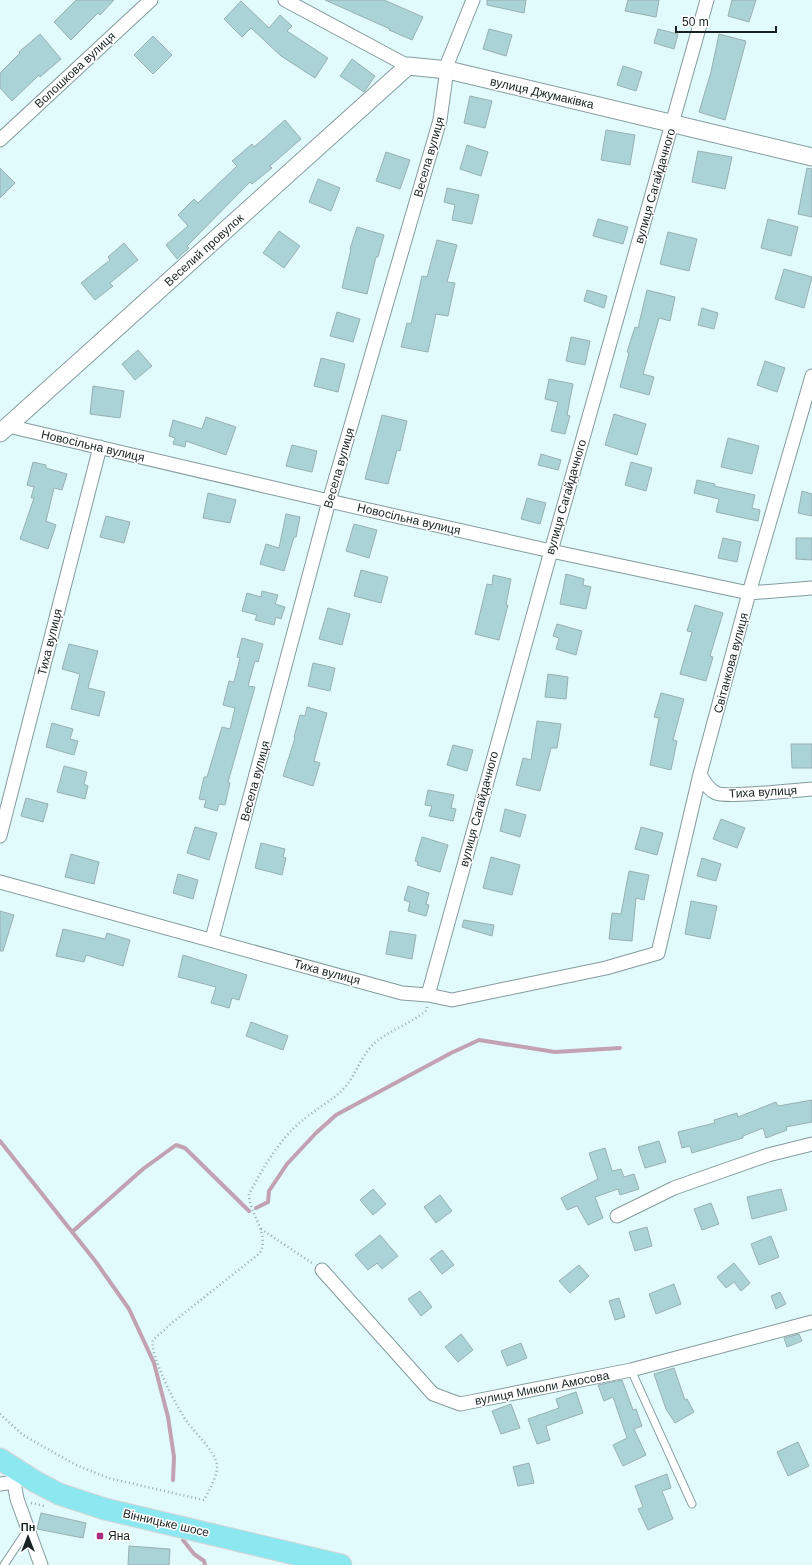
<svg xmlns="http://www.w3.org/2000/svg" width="812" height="1565" viewBox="0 0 812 1565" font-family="Arial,sans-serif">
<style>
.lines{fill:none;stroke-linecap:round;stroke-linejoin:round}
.stream{stroke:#c2a2b2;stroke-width:4}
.building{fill:#aad3d7;stroke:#99b0b2}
.service-casing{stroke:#849b9d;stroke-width:9}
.minor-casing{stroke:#849b9d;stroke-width:15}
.tertiary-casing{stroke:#849b9d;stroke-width:19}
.primary-casing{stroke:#d6d7d7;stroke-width:23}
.path{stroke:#97aaab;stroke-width:2.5;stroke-dasharray:1 3;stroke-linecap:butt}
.service{stroke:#fff;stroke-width:7}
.minor{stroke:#fff;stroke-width:13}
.tertiary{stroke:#fff;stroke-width:17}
.primary{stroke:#8be8f0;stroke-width:21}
.poi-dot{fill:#ad2e7c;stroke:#fff;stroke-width:1.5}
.labels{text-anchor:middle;stroke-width:3;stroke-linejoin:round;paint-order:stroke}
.street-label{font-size:12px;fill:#192222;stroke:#fff}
.poi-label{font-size:12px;fill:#192222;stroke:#fff;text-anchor:start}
</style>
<rect width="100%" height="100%" fill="#e1fafc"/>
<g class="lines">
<path class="stream" d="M0 1141 96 1262 129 1309 154 1363 168 1417 174 1457 173 1480
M256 1208 268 1202 269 1191 287 1164 316 1133 336 1115 451 1053 479 1040 555 1052 620 1048
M72 1232 143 1169 176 1145 185 1148 249 1211
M183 1540 194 1554 204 1561 205 1565"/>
</g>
<path class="building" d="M76 0H114L100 15 98 13 71 40 54 22Z
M325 0H384L423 17 412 40 389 30 390 29Z
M487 0H526L524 13 487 5Z
M628 0H659L656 17 625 11Z
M732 0H756L749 22 728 16Z
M241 1 269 28 280 15 292 26 287 31 328 58 315 78 281 56 251 28 242 37 224 19Z
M489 29 512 35 506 56 483 49Z
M658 29 678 34 674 49 654 43Z
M40 34 61 59 40 77 39 75 12 101 0 88V73L20 53 19 52Z
M719 34 746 41 725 120 699 112 711 72Z
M153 36 172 55 153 74 134 55Z
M352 59 375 76 364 92 340 76Z
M623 66 642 72 636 91 617 85Z
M470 96 492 101 485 128 464 123Z
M285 120 301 139 270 166 272 168 252 184 250 182 187 246 189 248 177 259 166 245 188 226 178 215 194 199 198 203 237 166 232 161 252 144 254 147Z
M606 130 635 135 630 165 601 160Z
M467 145 488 152 481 176 460 169Z
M698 151 732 157 725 189 692 182Z
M386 152 410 160 400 189 376 181Z
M0 168 15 183 0 198Z
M807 168 812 169V217L798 214Z
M318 179 340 188 331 211 309 202Z
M447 188 479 195 472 224 452 220 455 205 444 202Z
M598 219 628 227 623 244 593 236Z
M768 219 798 227 791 256 761 248Z
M357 227 384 235 378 257H376L367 294 342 288 351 249H350Z
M279 231 300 246 284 268 263 253Z
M668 232 697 239 689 271 660 264Z
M437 240 457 245 447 282 455 283 448 316 436 314 428 352 401 347 407 323 411 324 422 276 427 277Z
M124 243 138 260 110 283 113 286 95 300 81 283 110 260 108 257Z
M784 269 812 277 804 308 775 299Z
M587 290 607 296 604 308 584 301Z
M647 290 675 297 670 321 659 318 643 374 654 377 649 395 620 387 629 353 627 352 635 327 638 328Z
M702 308 718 313 714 329 698 325Z
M337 312 360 319 353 342 330 336Z
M571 337 590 341 585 365 566 361Z
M138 350 152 366 135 380 122 364Z
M321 358 345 364 338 392 314 386Z
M765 361 785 368 777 392 757 385Z
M549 379 573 384 567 415 570 416 565 434 551 431 558 402 545 399Z
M93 386 124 391 120 418 90 414Z
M614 414 646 424 637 455 605 445Z
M382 415 407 421 400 451 397 450 388 484 365 479Z
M206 417 236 427 226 455 186 441 185 447 173 444 175 438 169 436 173 420 202 429Z
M728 438 759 446 752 474 721 467Z
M292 445 317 451 312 472 286 466Z
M541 454 561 460 558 470 538 465Z
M33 462 46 465V468L67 474 62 490 54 488 46 521 56 525 48 549 20 539 34 498H31L34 487 27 485Z
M631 462 652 468 646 491 625 485Z
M697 480 715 484 714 486 755 495 752 508 760 510 758 521 716 512 719 499 694 493Z
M802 491 812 494V516L798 513Z
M208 493 236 500 230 523 203 518Z
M527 498 546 503 540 524 521 519Z
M286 514 300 517 296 537H294L284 571 260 564 266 544 279 548Z
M106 516 130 522 124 543 100 537Z
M354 524 377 530 369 558 346 551Z
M723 538 741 542 737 562 718 558Z
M796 538H812V560L796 559Z
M361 570 388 577 381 603 354 596Z
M566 574 584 579 583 585 591 587 586 609 560 604Z
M493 575 511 579 506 605H508L499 640 475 634 487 584 492 585Z
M262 591 278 595 275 604 285 607 281 619 276 617 274 625 255 620 257 615 242 611 247 593 261 597Z
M695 605 723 613 710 656 713 657 706 681 680 674 692 632 687 631Z
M328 608 350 614 342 645 319 639Z
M557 624 582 631 576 655 556 649 559 638 553 636Z
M242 638 263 644 258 662 255 661 248 686 255 687 228 782 230 783 225 805 219 804 217 811 204 807 206 800 199 799 204 777H207L222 727 230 729 235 708 223 705 229 681 234 682 240 658 237 657Z
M69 644 98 651 88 688 105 692 99 716 71 709 80 674 62 669Z
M313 663 335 668 330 691 308 686Z
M548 674 568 677 566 699 545 697Z
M661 693 684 699 673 740 677 741 671 770 650 765 659 718 654 717Z
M307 707 327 713 314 761 320 763 313 786 283 776 295 738 294 737 300 715 305 716Z
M537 721 561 724 557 748H551L540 791 516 785 523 758 531 760Z
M52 723 73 729 70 739 78 741 74 755 46 747Z
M791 744H812V768H792Z
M453 745 473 750 467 771 447 765Z
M64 766 87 772 84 784 88 786 85 799 57 792Z
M428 790 454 795 451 808 456 809 453 821 429 816 432 806 425 805Z
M26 798 48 804 43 822 21 816Z
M505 809 526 815 520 837 500 831Z
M721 819 745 828 737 848 713 839Z
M195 827 217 833 209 860 187 853Z
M641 827 663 833 657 855 635 849Z
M422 837 448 845 440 872 417 865 418 862 415 861Z
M261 843 285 849 283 857 286 858 282 875 255 868Z
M71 854 99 862 94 884 65 877Z
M491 857 520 865 512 895 483 888Z
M702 858 721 864 716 881 697 876Z
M629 871 649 875 644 900 636 898 632 941 609 939 612 913 621 914Z
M178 874 198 880 193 899 173 893Z
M408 886 429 893 426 904 429 905 426 916 408 911 410 902 404 900Z
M691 901 717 906 710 939 685 934Z
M0 911 14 915 3 951H0Z
M464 920 494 925 492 936 462 927Z
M63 929 105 939 107 933 130 940 123 966 86 955 84 962 56 956Z
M390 931 416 935 412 959 386 954Z
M183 955 247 975 239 1000 232 998 229 1008 211 1003 216 987 178 977Z
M251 1022 288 1036 283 1050 246 1036Z
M812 1100V1122L786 1127 787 1130 766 1138 763 1128 743 1136V1138L692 1153 690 1146 682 1148 678 1132 715 1123 714 1120 737 1113 738 1117 776 1102 778 1106Z
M659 1141 666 1162 645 1168 638 1147Z
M605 1148 612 1171 621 1169 624 1177 634 1174 639 1189 620 1195 618 1189 595 1197 603 1218 588 1225 577 1206 567 1210 561 1198 598 1179 589 1153Z
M373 1189 386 1204 373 1215 360 1200Z
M781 1189 787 1210 752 1219 747 1197Z
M440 1195 452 1211 436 1223 424 1207Z
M711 1203 719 1224 702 1230 694 1209Z
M647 1227 652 1246 635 1251 629 1232Z
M380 1235 398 1256 382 1269 377 1263 368 1270 355 1255Z
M771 1236 779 1257 759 1265 751 1244Z
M442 1250 454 1265 442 1274 430 1259Z
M734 1263 750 1283 741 1291 734 1282 726 1288 717 1277Z
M579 1265 589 1276 570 1293 559 1281Z
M674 1284 681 1304 656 1314 649 1294Z
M420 1291 432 1307 421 1316 408 1299Z
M780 1292 786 1304 776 1309 771 1296Z
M619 1298 625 1317 615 1320 609 1301Z
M461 1334 473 1350 458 1362 445 1347Z
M799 1334 802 1341 787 1347 784 1338Z
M521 1343 527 1358 507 1366 501 1351Z
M674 1368 685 1400 687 1399 694 1412 675 1423 666 1409 654 1374Z
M622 1380 633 1410 636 1409 642 1426 634 1429 646 1455 623 1466 613 1445 627 1438 613 1397 604 1401 598 1385Z
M576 1392 583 1413 546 1426 550 1440 537 1444 528 1419 559 1408 556 1399Z
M511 1404 520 1428 501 1434 492 1411Z
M798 1442 809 1466 788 1476 777 1452Z
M529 1463 534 1483 518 1486 513 1467Z
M667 1474 671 1488 662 1491 673 1519 648 1530 638 1509 643 1507 635 1486Z
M41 1513 86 1523 83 1538 37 1529Z
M129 1546 170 1549 169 1565H128Z"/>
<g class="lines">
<g class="service-casing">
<path id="service" d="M631 1370 692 1504
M4 1565 28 1529"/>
</g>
<g class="minor-casing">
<path id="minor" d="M285 0 408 66
M0 140 151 0
M8 426 329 501 551 551 749 593 812 588
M700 774C704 782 708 789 716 793 726 798 796 790 812 789
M0 836 100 447
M0 882 402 993 428 995 452 1000 606 968 658 953 700 774 749 593 812 376
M212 939 329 501 440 120 448 62 473 0
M428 995 551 551 707 0
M617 1216 674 1188 768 1155 812 1144
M322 1270 433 1394 460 1404 631 1370 812 1322
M20 1472 14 1482 17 1499 41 1565
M0 1484 14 1482"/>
</g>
<g class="tertiary-casing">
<path id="tertiary" d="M0 433 408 66 448 70 812 157"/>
</g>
<g class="primary-casing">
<path id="primary" d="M0 1459 36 1482 59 1494 105 1509 341 1565"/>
</g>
<path class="path" d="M261 1229 312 1263
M0 1414 23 1435 76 1465 108 1478 204 1500C208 1493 218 1475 217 1466 216 1452 196 1434 188 1423 178 1410 149 1355 153 1340L173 1322 260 1253C270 1233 249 1214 249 1194 263 1168 280 1138 303 1120 317 1108 334 1100 346 1086 358 1071 363 1050 380 1039 395 1028 413 1022 427 1010V1007
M31 1503 44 1506"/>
<use href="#service" class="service"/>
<use href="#minor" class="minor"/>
<use href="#tertiary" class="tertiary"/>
<use href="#primary" class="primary"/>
</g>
<rect class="poi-dot" x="96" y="1532" width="8" height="8" rx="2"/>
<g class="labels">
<g class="street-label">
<text transform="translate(75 70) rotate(-43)" y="4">Волошкова вулиця</text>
<text transform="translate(542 93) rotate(13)" y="4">вулиця Джумаківка</text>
<text transform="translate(429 157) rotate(-74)" y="4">Весела вулиця</text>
<text transform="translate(655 186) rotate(-74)" y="4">вулиця Сагайдачного</text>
<text transform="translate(204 250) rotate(-42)" y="4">Веселий провулок</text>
<text transform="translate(93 446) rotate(13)" y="4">Новосільна вулиця</text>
<text transform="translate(339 468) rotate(-74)" y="4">Весела вулиця</text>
<text transform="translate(566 497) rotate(-74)" y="4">вулиця Сагайдачного</text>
<text transform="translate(409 519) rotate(13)" y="4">Новосільна вулиця</text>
<text transform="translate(50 642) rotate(-76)" y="4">Тиха вулиця</text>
<text transform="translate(731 663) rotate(-75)" y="4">Світанкова вулиця</text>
<text transform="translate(255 781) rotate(-75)" y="4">Весела вулиця</text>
<text transform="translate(763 792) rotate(-3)" y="4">Тиха вулиця</text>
<text transform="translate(479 809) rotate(-75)" y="4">вулиця Сагайдачного</text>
<text transform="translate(327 972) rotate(15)" y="4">Тиха вулиця</text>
<text transform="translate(542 1388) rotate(-11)" y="4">вулиця Миколи Амосова</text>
<text transform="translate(166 1523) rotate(13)" y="4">Вінницьке шосе</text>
</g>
<g class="poi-label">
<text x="108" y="1540">Яна</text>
</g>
</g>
<g transform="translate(28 1537)" stroke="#ffffff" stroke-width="3" paint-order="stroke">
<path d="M0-3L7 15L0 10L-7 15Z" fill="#192222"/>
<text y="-6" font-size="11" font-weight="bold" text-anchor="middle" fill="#192222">Пн</text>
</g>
<path d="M676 26v6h100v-6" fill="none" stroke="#192222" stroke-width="2"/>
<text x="682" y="26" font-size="12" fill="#192222" stroke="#ffffff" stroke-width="3" paint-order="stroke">50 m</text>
</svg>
